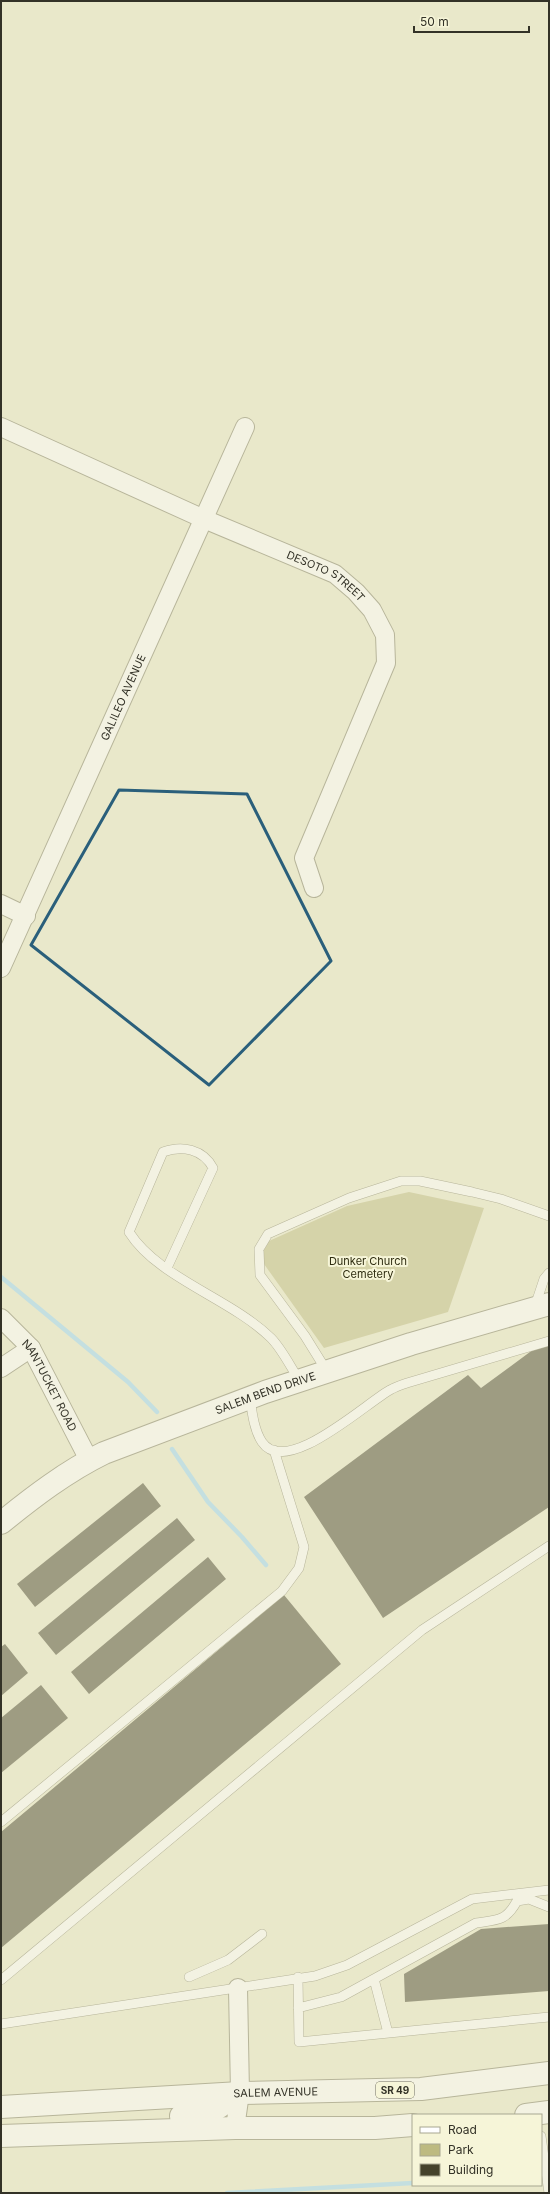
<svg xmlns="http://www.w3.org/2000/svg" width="550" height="2194" viewBox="0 0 550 2194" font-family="Inter,sans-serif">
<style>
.green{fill:#bdba81}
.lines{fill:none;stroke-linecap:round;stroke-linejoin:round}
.stream{stroke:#97d6fa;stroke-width:4.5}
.building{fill:#44422b}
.service-casing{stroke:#7b7960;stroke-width:10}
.minor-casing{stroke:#7b7960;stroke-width:20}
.tertiary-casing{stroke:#7b7960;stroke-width:24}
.trunk-casing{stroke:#7b7960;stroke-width:24}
.service{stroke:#fff;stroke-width:9}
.minor{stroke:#fff;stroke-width:18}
.tertiary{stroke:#fff;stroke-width:22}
.trunk{stroke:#fff;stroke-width:22}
.marked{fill:none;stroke:#2a5f7b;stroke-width:3;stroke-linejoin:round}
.labels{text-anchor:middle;stroke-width:4;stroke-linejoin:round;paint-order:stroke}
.shield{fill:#f6f5d8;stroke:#6e6c5c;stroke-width:1}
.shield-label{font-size:10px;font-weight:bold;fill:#333227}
.street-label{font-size:11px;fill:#333227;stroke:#f6f5d8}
.park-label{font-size:11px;fill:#2f2d11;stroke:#f6f5d8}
</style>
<rect width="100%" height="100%" fill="#e9e8cb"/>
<path class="green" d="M409 1192 484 1208 448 1312 324 1348 264 1264V1250L269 1241 347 1206Z"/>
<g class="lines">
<path class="stream" d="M1 1277 128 1382 157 1412
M172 1449 208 1502 242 1537 266 1565
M227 2193 413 2183"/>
</g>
<path class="building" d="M549 1345V1507L383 1618 304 1497 468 1375 481 1388 534 1349Z
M143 1483 161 1506 35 1607 17 1584Z
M177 1518 195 1540 56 1655 38 1633Z
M208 1557 226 1579 89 1694 71 1672Z
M284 1595 341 1664 1 1948V1832Z
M5 1644 28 1673 1 1696V1647Z
M41 1685 68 1718 1 1773V1718Z
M549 1924V1991L405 2002 404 1974 481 1929Z"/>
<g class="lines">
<g class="service-casing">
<path id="service" d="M167 1268 213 1168C203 1149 182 1145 163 1152L129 1232C158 1278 230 1298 271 1338 282 1349 291 1368 300 1381
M535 1306 544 1279 549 1273
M328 1373 305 1336 260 1275 259 1249 268 1234 349 1198 401 1181H420L472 1192 501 1199 549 1216
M250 1398C252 1412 254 1430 262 1442 286 1478 366 1403 390 1390 395 1387 401 1385 407 1383L549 1341
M1 1822 282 1591 299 1568 304 1547 274 1450
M528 1895 529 1899 549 1907
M189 1977 228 1960 262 1934
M298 1977 299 2042 549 2017
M374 1979 388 2033
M1 1980 422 1630 549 1546
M298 2008 341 1997 476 1923C498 1920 506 1921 517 1901L529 1899
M1 2024 315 1976 347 1965 472 1899 549 1890
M541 2136 549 2193"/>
</g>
<g class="minor-casing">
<g id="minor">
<path id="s1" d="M1 427 204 519 335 574 356 592 372 610 385 635 386 663 304 858 314 888"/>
<path d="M1 904 26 916"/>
<path id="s2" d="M1 968 245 427"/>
<path id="s3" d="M1 1318 31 1348 89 1460"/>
<path d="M1 1368 31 1348"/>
<path d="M235 2128 240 2093 238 1988"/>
</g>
</g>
<g class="tertiary-casing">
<g id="tertiary">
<path id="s4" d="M1 1523C33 1497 67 1471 104 1453L265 1392 411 1344 549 1304"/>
</g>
</g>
<g class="trunk-casing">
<g id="trunk">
<path id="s5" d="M1 2107 240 2093 421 2089 549 2073"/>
<path d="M526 2115 549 2112"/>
<path d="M181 2116 207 2115 240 2093"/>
<path d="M1 2136 235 2128H375L413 2125"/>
</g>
</g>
<use href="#service" class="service"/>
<use href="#minor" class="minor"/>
<use href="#tertiary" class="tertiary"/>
<use href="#trunk" class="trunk"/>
</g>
<path d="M0 0H550V2194H0ZM119 790 247 794 331 961 209 1085 31 945Z" fill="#e9e8cb" fill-opacity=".55" fill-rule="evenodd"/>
<path class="marked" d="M119 790 247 794 331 961 209 1085 31 945Z"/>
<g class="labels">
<rect class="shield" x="376" y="2082" width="38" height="16" rx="3"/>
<g class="shield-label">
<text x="395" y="2094">SR 49</text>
</g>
<g class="street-label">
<text dy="4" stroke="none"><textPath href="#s1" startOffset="358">DESOTO STREET</textPath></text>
<text dy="4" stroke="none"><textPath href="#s2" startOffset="297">GALILEO AVENUE</textPath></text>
<text dy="4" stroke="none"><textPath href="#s3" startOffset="84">NANTUCKET ROAD</textPath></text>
<text dy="4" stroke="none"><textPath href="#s4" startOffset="297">SALEM BEND DRIVE</textPath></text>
<text dy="4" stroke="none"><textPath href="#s5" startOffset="275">SALEM AVENUE</textPath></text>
</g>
<g class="park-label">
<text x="368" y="1265">Dunker Church<tspan x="368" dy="13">Cemetery</tspan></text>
</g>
</g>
<rect width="550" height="2194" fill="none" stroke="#333227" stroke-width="4"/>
<rect x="412" y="2114" width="130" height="72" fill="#f6f5d8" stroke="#a8a791"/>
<rect x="420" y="2127" width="20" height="6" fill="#ffffff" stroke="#a8a791"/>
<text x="448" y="2134" font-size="12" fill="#333227">Road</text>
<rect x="420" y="2144" width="20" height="12" fill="#bdba81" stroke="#a8a791"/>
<text x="448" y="2154" font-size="12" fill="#333227">Park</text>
<rect x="420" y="2164" width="20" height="12" fill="#44422b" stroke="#a8a791"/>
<text x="448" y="2174" font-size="12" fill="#333227">Building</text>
<path d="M414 26v6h115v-6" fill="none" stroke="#333227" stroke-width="2"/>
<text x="420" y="26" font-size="12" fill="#333227" stroke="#f6f5d8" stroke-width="3" paint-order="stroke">50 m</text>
</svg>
